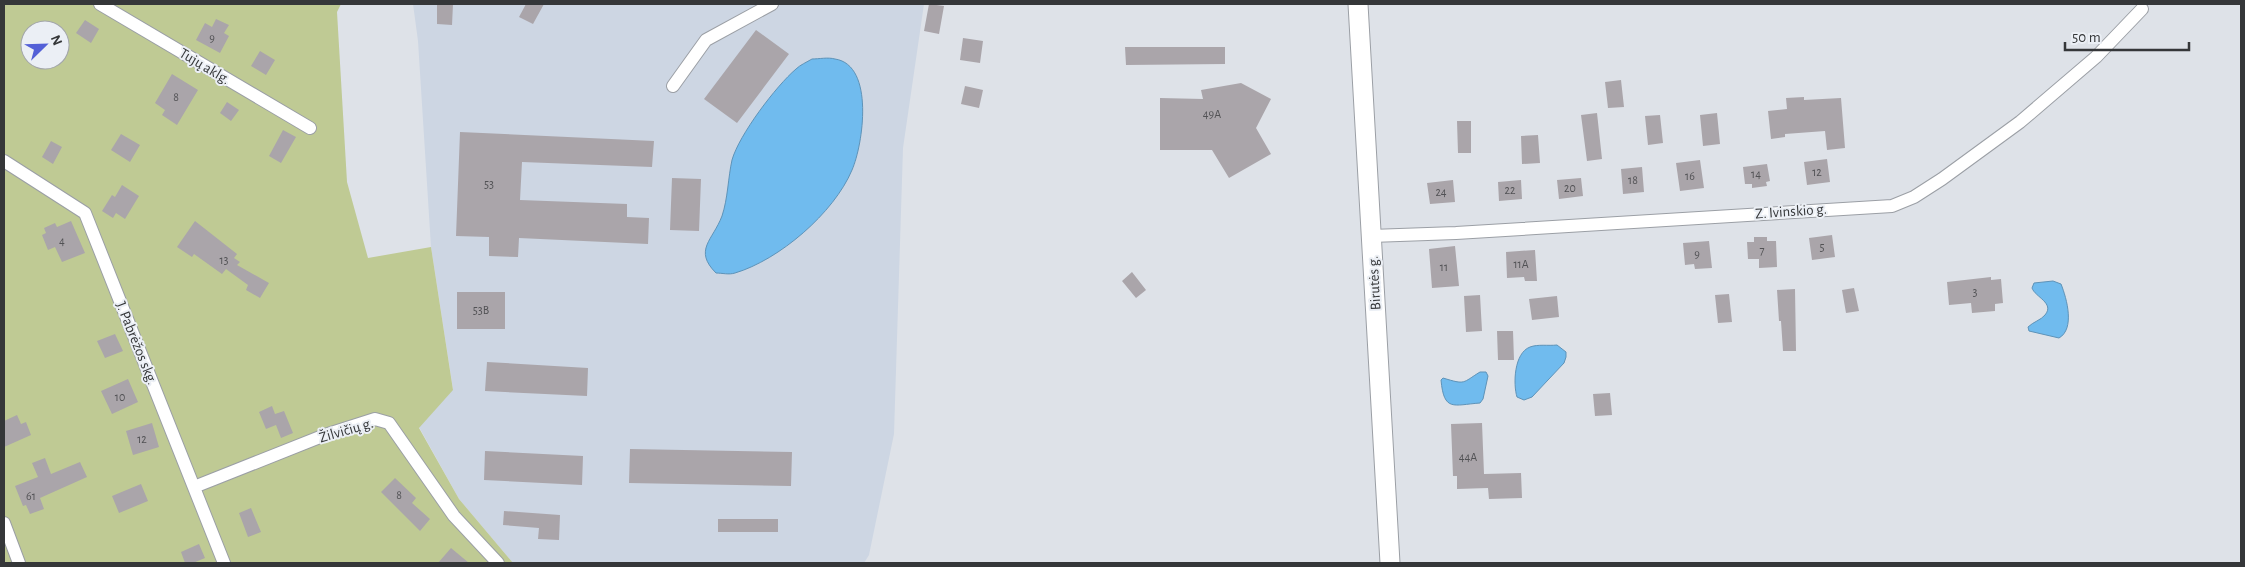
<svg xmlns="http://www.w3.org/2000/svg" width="2245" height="567" viewBox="0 0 2245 567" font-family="'Alegreya Sans',sans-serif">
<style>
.built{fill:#cdd6e3}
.green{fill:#bfca94;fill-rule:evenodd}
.water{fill:#70bbee;stroke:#5e93b8}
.building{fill:#aaa5aa}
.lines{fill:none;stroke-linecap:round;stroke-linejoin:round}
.minor-casing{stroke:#9b9fa5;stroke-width:14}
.secondary-casing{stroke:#9b9fa5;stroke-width:21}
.minor{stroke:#fff;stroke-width:12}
.secondary{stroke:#fff;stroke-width:19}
.labels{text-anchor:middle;stroke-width:4;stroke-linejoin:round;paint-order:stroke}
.number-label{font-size:12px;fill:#525255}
.street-label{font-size:15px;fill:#353739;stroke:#ebeff5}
</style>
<rect width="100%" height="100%" fill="#dee2e8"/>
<path class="built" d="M413 4H924L903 148 894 434 869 555 864 563H513L459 499 419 427 453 389 431 247 418 41Z"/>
<path class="green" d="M4 4H341L337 12 347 182 368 258 431 247 453 390 419 428 459 499 513 563H4ZM30 30H60V60H30Z"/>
<path class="water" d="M812 59C819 59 828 57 835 59 875 65 863 145 852 170 834 213 779 260 735 273 729 275 722 273 716 273 693 250 713 240 722 216 728 198 728 178 732 160 739 135 776 86 796 69 800 65 807 62 812 59Z
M2053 281 2061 284C2067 299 2075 329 2059 338L2029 331 2028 327C2033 322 2041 320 2045 315 2055 303 2035 297 2032 288L2034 283Z
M1557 345 1566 352V357L1564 363 1532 397 1524 400 1517 397C1513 384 1514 353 1530 347 1538 344 1548 346 1557 345Z
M1480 372H1486L1488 376 1483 399 1480 403C1453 405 1444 412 1441 380L1443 378C1466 385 1462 383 1480 372Z"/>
<path class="building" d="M437 4H453L452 25 437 24Z
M526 4H544L533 24 519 17Z
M929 4 944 6 939 34 924 31Z
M216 19 229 25 224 33 229 36 220 53 196 40 205 23 212 27Z
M85 20 99 29 91 43 76 33Z
M756 30 789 54 737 123 704 99Z
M963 38 983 41 980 63 960 60Z
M1125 47H1225V64L1126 65Z
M260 51 275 60 266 75 251 66Z
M172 74 198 90 177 125 162 115 165 110 155 103Z
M1621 80 1624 107 1608 108 1605 82Z
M1241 83 1271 99 1256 128 1271 154 1229 178 1212 150H1160V98L1203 99 1201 90Z
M965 86 983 90 979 108 961 104Z
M1804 97V100L1841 98 1845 148 1827 150 1825 131 1785 134V137L1771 139 1768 111 1787 109 1786 98Z
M227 102 239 110 231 121 220 113Z
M1597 113 1602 159 1587 161 1581 115Z
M1717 113 1720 144 1703 146 1700 115Z
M1660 115 1663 143 1648 145 1645 116Z
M1457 121H1471V153H1458Z
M283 130 296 137 281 163 269 156Z
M460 132 654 141 652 167 522 162 520 200 627 204V217L649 218 648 244 519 238 518 257 489 256V237L456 236Z
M121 134 140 145 130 162 111 150Z
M1538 135 1540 163 1522 164 1521 136Z
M51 141 62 147 53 164 42 157Z
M1827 159 1830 182 1807 185 1804 162Z
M1700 160 1704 188 1680 191 1676 163Z
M1767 164 1770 181 1766 182 1767 186 1752 188V184H1745L1743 167Z
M1642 167 1644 192 1623 194 1621 169Z
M672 178 701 179 699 231 670 230Z
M1581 178 1583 196 1559 199 1557 180Z
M1453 180 1455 202 1430 204 1427 183Z
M1521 180 1522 199 1499 201 1498 182Z
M122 185 139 196 125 219 116 213 113 218 102 211 112 195 115 197Z
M71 221 85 253 62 262 55 247 48 250 42 235 46 233 44 228 55 223 57 227Z
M195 221 237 254 234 258 240 262 237 265 269 283 260 298 246 290 248 285 226 269 222 274 194 254 192 257 177 247Z
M1832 235 1835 257 1812 260 1809 238Z
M1754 237H1767V241H1776L1777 267 1759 268V259H1748L1747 242H1754Z
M1709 241 1712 268 1695 269 1694 264 1685 265 1683 243Z
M1455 246 1459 286 1432 288 1429 249Z
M1535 250 1537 281H1525L1524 277 1507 278 1506 252Z
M1132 272 1146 290 1136 298 1122 281Z
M1991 277V280L2001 279 2003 303 1995 304V311L1972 313 1971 303 1949 305 1947 282Z
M1854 288 1859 311 1846 313 1842 290Z
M1795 289 1796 351H1783L1781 321H1779L1777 290Z
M457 292H505V329H457Z
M1729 294 1732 322 1718 323 1715 295Z
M1480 295 1482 331 1466 332 1464 296Z
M1557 296 1559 317 1532 320 1529 299Z
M1497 331H1513L1514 360H1498Z
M115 334 123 351 105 358 97 341Z
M487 362 588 368 587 396 485 391Z
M128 379 138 402 112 414 101 391Z
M1610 393 1612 415 1595 416 1593 394Z
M272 406 275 414 284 411 293 433 281 438 276 425 266 429 259 412Z
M17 415 21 424 26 422 31 435 4 447V421Z
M152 423 159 447 133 455 126 431Z
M1482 423 1484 474 1521 473 1522 498 1489 499 1488 488 1457 489V476H1453L1451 424Z
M630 449 792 452 791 486 629 483Z
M485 451 583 456 582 485 484 480Z
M45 458 51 474 80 462 87 477 40 498 44 509 30 514 26 505 23 506 15 486 38 477 32 463Z
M395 478 416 498 412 503 430 519 420 531 381 492Z
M141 484 148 501 119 513 112 496Z
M251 508 261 532 248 537 239 513Z
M504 511 560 515 559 540 538 539 539 528 503 525Z
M718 519H778V532H718Z
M199 544 205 558 193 563H185L181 552Z
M451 548 469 563H438Z"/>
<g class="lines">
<g class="minor-casing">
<path id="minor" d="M100 4 310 128
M673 86 706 40 772 4
M4 161 85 213 224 563
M1371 236 1456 233 1892 206 1914 197 1942 179 2020 122 2096 57 2142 9
M194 487 325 435 375 419 389 423 454 516 498 563
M4 523 19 563"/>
</g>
<g class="secondary-casing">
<path id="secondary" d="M1358 4 1390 563"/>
</g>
<use href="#minor" class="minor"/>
<use href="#secondary" class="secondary"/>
</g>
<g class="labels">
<g class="number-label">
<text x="212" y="42">9</text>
<text x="176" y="101">8</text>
<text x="1212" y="118">49A</text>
<text x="1817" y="176">12</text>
<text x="1756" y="178">14</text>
<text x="1690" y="180">16</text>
<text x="1633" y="184">18</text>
<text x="489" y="188">53</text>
<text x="1570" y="192">20</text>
<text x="1510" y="194">22</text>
<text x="1441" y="196">24</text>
<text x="62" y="245">4</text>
<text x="1822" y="251">5</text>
<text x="1762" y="254">7</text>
<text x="1697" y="258">9</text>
<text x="224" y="264">13</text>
<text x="1521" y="268">11A</text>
<text x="1444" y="271">11</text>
<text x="1975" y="296">3</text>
<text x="481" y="314">53B</text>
<text x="120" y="401">10</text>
<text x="142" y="443">12</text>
<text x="1468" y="461">44A</text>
<text x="399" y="499">8</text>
<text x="31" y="500">61</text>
</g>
<g class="street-label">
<text transform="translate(205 66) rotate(31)" y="5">Tujų aklg.</text>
<text transform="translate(1791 211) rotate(-4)" y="5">Z. Ivinskio g.</text>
<text transform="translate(1374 283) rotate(-93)" y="5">Birutės g.</text>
<text transform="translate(137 343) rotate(68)" y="5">J. Pabrėžos skg.</text>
<text transform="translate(346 430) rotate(-16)" y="5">Žilvičių g.</text>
</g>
</g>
<rect width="2245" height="567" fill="none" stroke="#353739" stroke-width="10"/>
<g transform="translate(45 45) rotate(67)"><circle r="24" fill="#ebeff5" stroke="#a2a5aa"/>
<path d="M0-4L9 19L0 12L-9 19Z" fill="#5360d7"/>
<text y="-8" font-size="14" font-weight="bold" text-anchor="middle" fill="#353739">N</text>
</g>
<path d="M2065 42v8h124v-8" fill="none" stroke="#353739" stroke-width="2.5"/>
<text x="2072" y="42" font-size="15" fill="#353739" stroke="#ebeff5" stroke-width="4" paint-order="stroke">50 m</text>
</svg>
